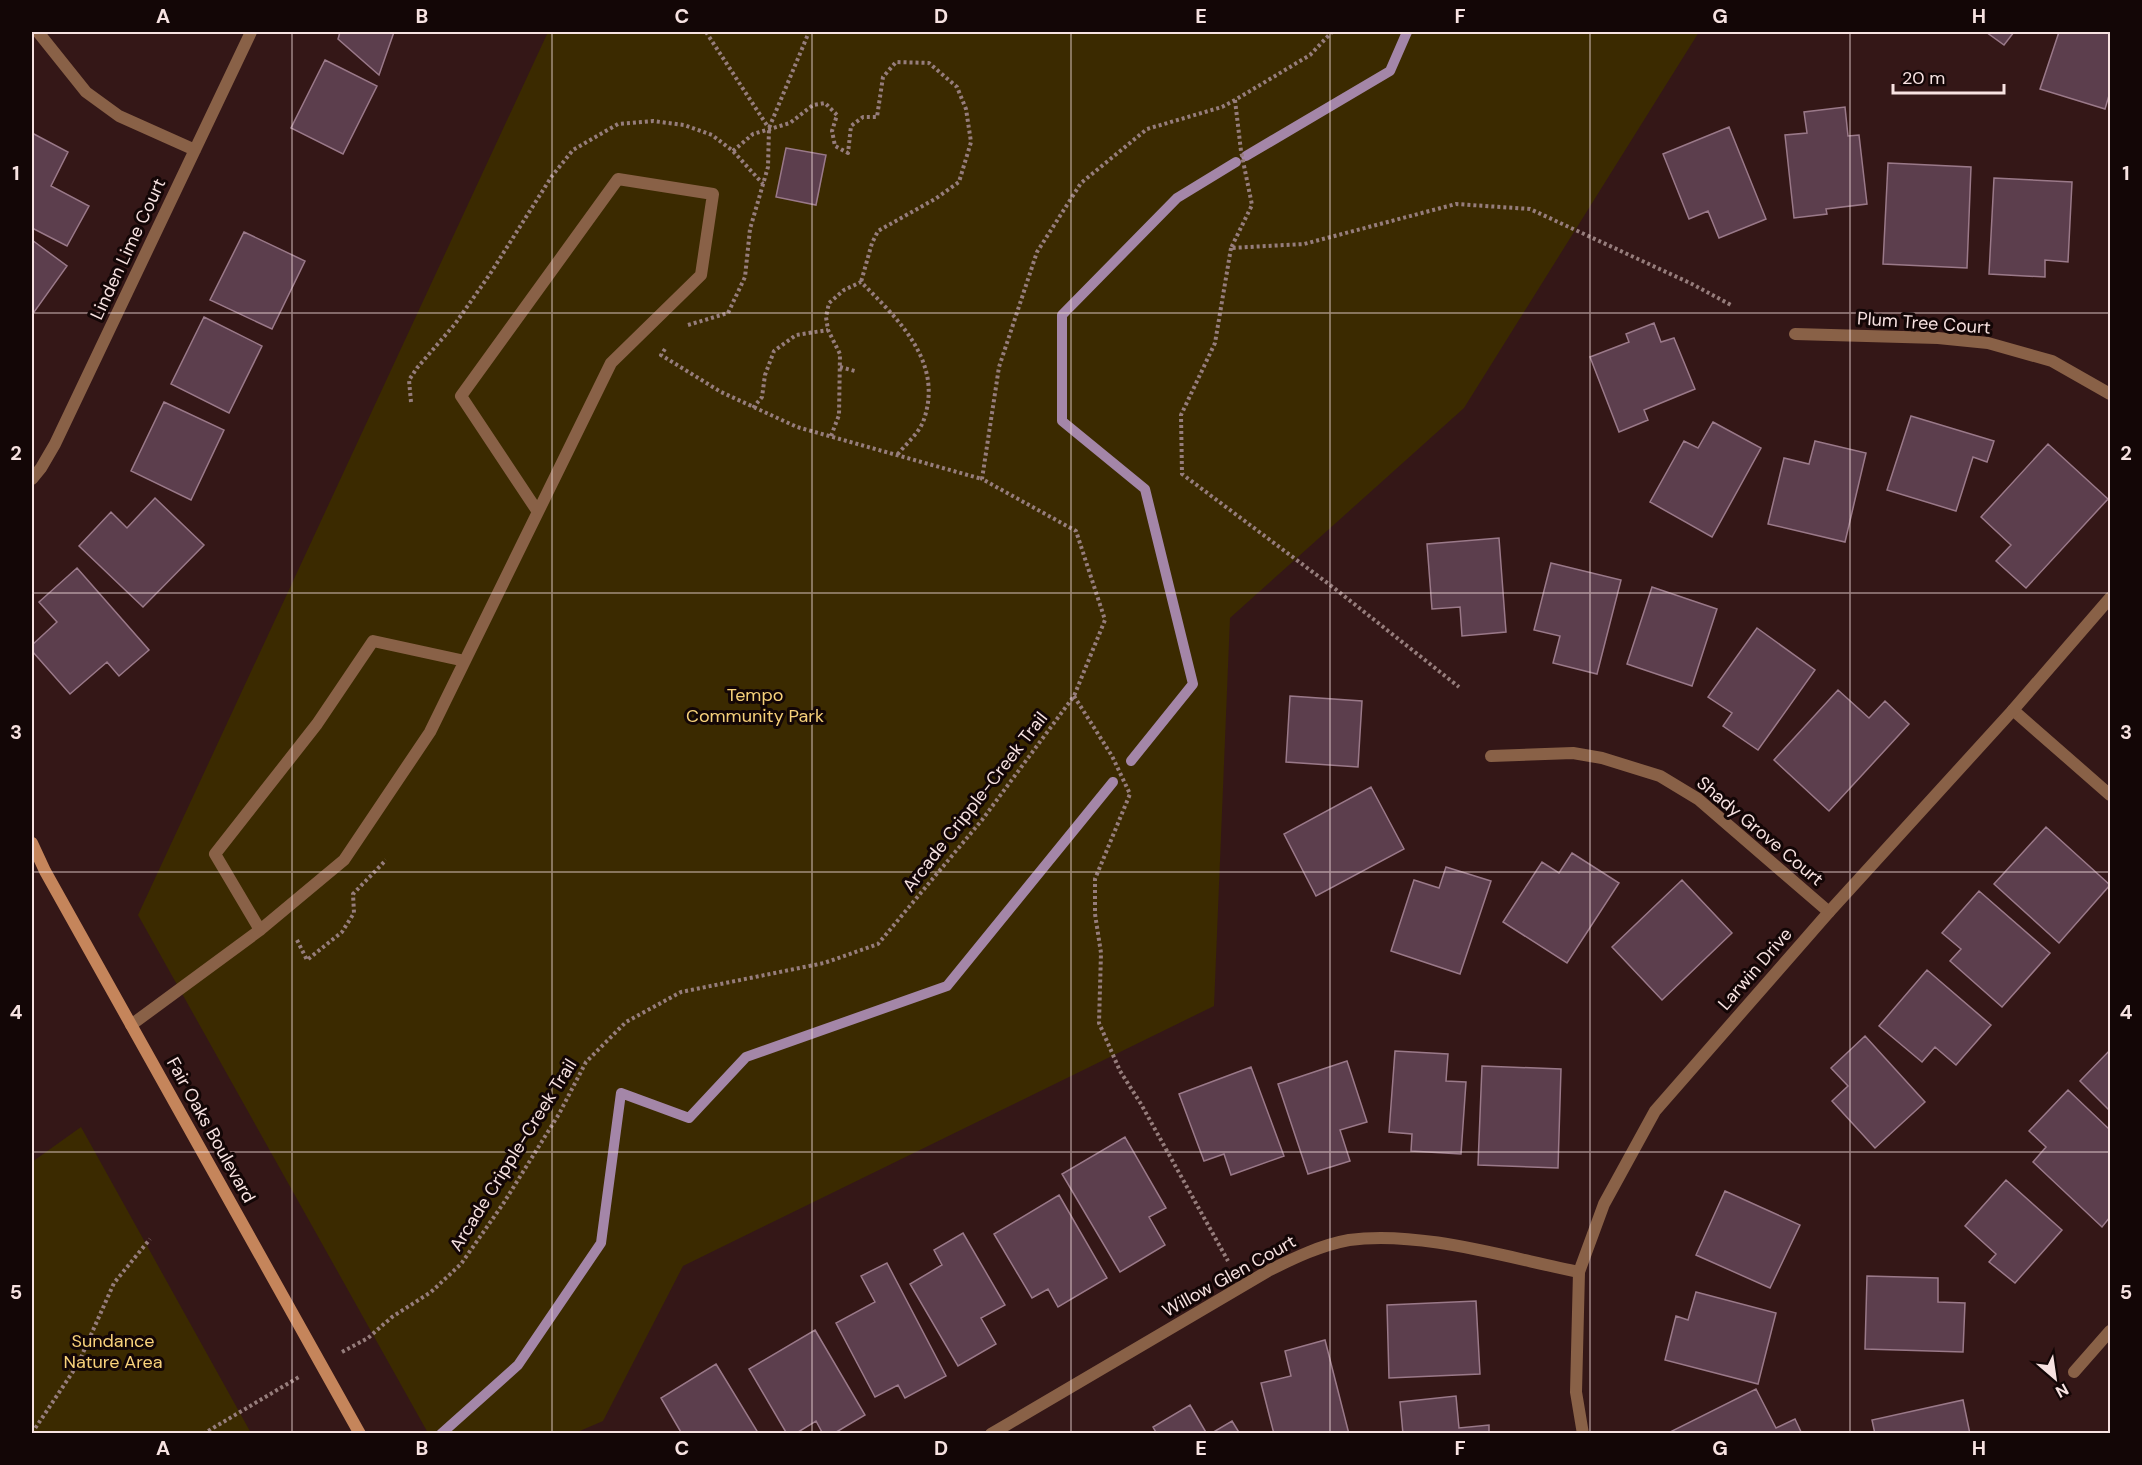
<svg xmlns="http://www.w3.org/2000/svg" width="2142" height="1465" viewBox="0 0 2142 1465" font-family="'DM Sans',sans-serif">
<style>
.green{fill:#3b2a00}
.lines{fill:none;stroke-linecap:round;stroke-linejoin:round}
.stream{stroke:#a486a8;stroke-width:10}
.building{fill:#5c3e4d;stroke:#9a7989;stroke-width:1.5}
.path{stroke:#967d7c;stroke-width:4;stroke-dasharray:3 3;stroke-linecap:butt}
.service{stroke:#896147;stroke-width:12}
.minor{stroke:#896147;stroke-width:12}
.tertiary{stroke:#896147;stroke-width:12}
.secondary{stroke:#c5855b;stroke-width:12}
.grid{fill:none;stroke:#f7e2e1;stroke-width:1.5;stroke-opacity:0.55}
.labels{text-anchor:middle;stroke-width:6;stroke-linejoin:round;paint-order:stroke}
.street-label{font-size:18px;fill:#f7e2e1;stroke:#130606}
.park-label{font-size:18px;fill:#f8d27b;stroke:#130606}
.neatline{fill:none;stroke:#f7e2e1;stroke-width:2}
.grid-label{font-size:20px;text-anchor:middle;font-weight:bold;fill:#f7e2e1}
</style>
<rect width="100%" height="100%" fill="#341717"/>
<path class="green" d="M548 32H1699L1464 408 1230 618 1214 1006 683 1266 603 1421 575 1433H428L138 915Z
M81 1127 251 1433H32V1162Z"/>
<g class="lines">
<path class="stream" d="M1246 156 1390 71 1407 32
M1131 761 1193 684 1145 489 1062 421V315L1177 198 1236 162
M441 1434 518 1365 601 1243 621 1093 689 1118 746 1057 947 986 1113 782"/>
</g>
<path class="building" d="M340 32H394L379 75 338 39Z
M1986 32H2014L2004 45Z
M2059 32H2110L2109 47 2110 48V92L2105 109 2040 89Z
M325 60 377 86 343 154 291 128Z
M1845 107 1848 136 1859 135 1867 204 1826 209 1827 214 1794 218 1785 135 1807 133 1804 112Z
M1729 127 1766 219 1719 238 1708 211 1689 219 1663 154Z
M32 133 68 152 51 186 89 206 67 246 32 228Z
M786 148 826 155 816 205 776 197Z
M1888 163 1971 167 1967 268 1883 264Z
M1994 178 2072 182 2068 262 2045 260V277L1989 274Z
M244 232 305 261 272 329 210 300Z
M32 240 67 266 32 315Z
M204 317 262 346 229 413 171 384Z
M1654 323 1661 342 1674 338 1695 389 1644 410 1648 420 1619 432 1590 357 1629 342 1626 334Z
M164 402 224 430 191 500 131 471Z
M1911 416 1994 441 1987 462 1973 457 1956 511 1887 490Z
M1713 422 1761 448 1712 537 1650 502 1684 441 1698 448Z
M1815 441 1866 453 1845 542 1768 524 1784 458 1809 464Z
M2048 444 2108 499 2026 588 1996 561 2011 545 1981 517Z
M155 498 204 545 143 607 79 546 111 512 127 528Z
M1499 538 1506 632 1462 636 1460 607 1432 609 1427 544Z
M1551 563 1621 580 1597 674 1553 663 1560 636 1534 630Z
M77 568 149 650 119 676 107 662 70 694 32 651V645L57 622 39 602Z
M1652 587 1717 609 1692 686 1627 664Z
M1757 628 1815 670 1758 750 1723 726 1732 713 1708 697Z
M1838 690 1869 718 1885 701 1909 724 1829 811 1774 760Z
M1290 696 1362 701 1358 767 1286 762Z
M1371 787 1404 849 1316 896 1284 834Z
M2046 827 2110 885 2059 943 1994 884Z
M1572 853 1619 883 1567 963 1503 922 1542 862 1559 873Z
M1446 867 1491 881 1460 974 1391 951 1414 880 1439 888Z
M1682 880 1732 933 1662 1000 1612 947Z
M1979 891 2050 953 2002 1007 1950 961 1961 949 1942 933Z
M1927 970 1991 1025 1956 1065 1935 1047 1922 1062 1879 1026Z
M1865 1036 1925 1102 1875 1148 1832 1101 1848 1086 1831 1068Z
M2110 1050V1111L2080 1081Z
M1395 1051 1448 1054 1446 1081 1466 1082 1461 1154 1411 1151 1412 1134 1389 1132Z
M1347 1061 1367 1122 1340 1130 1350 1161 1308 1174 1278 1084Z
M1482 1066 1561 1069 1558 1168 1478 1165Z
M1251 1067 1284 1156 1231 1175 1224 1154 1204 1161 1179 1094Z
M2068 1090 2110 1130V1217L2102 1227 2033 1162 2046 1147 2029 1131Z
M1125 1137 1166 1208 1149 1217 1165 1245 1120 1272 1062 1174Z
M2006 1180 2062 1230 2015 1283 1989 1262 1996 1254 1965 1226Z
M1725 1191 1800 1225 1770 1288 1696 1255Z
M1059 1195 1107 1278 1058 1307 1048 1289 1032 1298 994 1234Z
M963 1233 1005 1305 981 1318 996 1344 958 1366 910 1284 942 1265 934 1250Z
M887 1263 946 1376 905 1398 898 1385 875 1397 836 1323 875 1302 861 1276Z
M1867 1276 1938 1278V1302L1965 1303 1963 1352 1865 1349Z
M1696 1292 1776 1313 1758 1384 1665 1360 1676 1316 1688 1320Z
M1476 1301 1480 1374 1389 1378 1387 1305Z
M815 1330 865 1415 833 1434H823L816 1421 795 1434H787L749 1369Z
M1325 1340 1349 1434H1274L1261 1383 1291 1376 1285 1351Z
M716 1364 757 1431 753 1434H682L661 1398Z
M1756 1389 1776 1428 1795 1419 1802 1434H1671L1670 1432Z
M1456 1396 1459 1428 1489 1425V1434H1403L1400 1402Z
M1963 1400 1970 1434H1875L1872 1420Z
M1190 1405 1207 1434H1157L1153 1427Z
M1232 1421 1240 1434H1210Z"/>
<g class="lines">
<path class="path" d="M706 32 768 127
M1235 100 1241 151 1252 205 1231 248 1304 244 1456 204 1530 209 1692 284 1731 305
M733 151 753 134 790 123 813 105 825 103 837 115 832 131 835 146 848 153 851 126 863 117H877L883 77 896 62 929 63 957 87 966 109 971 142 959 182 935 199 878 231 872 243 861 282
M1231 248 1215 343 1181 415 1182 474 1334 588 1459 687
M688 325 728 313 745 277 750 229 768 167 769 128 809 32
M665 349 661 355 721 392 797 427 982 479
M840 367 855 371
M411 402 409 380 417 368 455 324 490 274 552 176 573 150 618 124 653 121 684 125 712 135 733 151 763 184
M753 408 762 397 765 375 774 351 796 335 828 330
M831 436 839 415 840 354 828 330 826 317 829 303 844 290 861 282C899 320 945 363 923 422 918 434 905 445 897 455
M1074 696 1112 756 1130 794 1095 879V914L1101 953 1099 1023 1120 1071 1141 1104 1228 1261
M297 940 307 960 342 932 354 913 353 894 386 860
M342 1352 368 1338 392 1317 431 1292 461 1264 503 1204 559 1114 586 1062 626 1022 681 992 824 963 878 944 982 820 1074 696 1105 620 1076 531 982 479 999 367 1037 252 1081 183 1147 129 1222 107 1235 100 1310 55 1332 32
M32 1433 78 1364 114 1283 150 1239
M203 1434 299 1377"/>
<path class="service" d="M260 930 215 854 317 724 373 641 465 661
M131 1025 260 930 344 860 430 732 611 363 701 275 713 194 618 179 461 396 538 512"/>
<path class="minor" d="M38 32 86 92 119 116 195 150
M1795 334 1938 338 1988 343 2052 361 2110 394
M32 479 41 468 55 444 251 32
M2013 710 2110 795
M1491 756 1573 753 1602 758 1660 776 1698 799 1829 912
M2074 1372 2110 1331
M991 1434 1268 1271C1294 1258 1321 1245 1349 1240 1419 1230 1509 1258 1579 1272"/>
<path class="tertiary" d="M1583 1434 1576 1392 1579 1272 1604 1204 1655 1111 1829 912 2013 710 2110 598"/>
<path class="secondary" d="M32 843 45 871 360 1434"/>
</g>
<path class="grid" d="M292 32V1434M552 32V1434M812 32V1434M1071 32V1434M1330 32V1434M1590 32V1434M1850 32V1434M32 313H2110M32 593H2110M32 872H2110M32 1152H2110"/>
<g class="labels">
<g class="street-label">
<text transform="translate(128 249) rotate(-65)" y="6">Linden Lime Court</text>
<text transform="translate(1924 323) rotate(4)" y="6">Plum Tree Court</text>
<text transform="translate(975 802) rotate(-52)" y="6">Arcade Cripple-Creek Trail</text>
<text transform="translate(1760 831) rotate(40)" y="6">Shady Grove Court</text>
<text transform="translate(1755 969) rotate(-49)" y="6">Larwin Drive</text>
<text transform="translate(211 1130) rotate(61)" y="6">Fair Oaks Boulevard</text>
<text transform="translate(513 1155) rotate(-58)" y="6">Arcade Cripple-Creek Trail</text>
<text transform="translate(1229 1276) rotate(-29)" y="6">Willow Glen Court</text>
</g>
<g class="park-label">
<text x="755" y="701">Tempo<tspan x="755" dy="21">Community Park</tspan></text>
<text x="113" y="1347">Sundance<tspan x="113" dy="21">Nature Area</tspan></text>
</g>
</g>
<rect width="2142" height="1465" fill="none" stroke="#130606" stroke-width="66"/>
<g transform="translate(2055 1378) rotate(151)" stroke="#130606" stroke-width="4.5" paint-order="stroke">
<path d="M0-4.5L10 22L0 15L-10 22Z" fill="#f7e2e1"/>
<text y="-9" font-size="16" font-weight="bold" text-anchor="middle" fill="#f7e2e1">N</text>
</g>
<path d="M1893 84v9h111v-9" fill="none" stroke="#f7e2e1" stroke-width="3"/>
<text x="1902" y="84" font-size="18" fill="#f7e2e1" stroke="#130606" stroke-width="4.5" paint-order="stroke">20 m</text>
<rect x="33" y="33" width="2076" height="1399" class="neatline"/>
<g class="grid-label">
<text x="163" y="23">A</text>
<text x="422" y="23">B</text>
<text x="682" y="23">C</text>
<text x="941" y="23">D</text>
<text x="1201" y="23">E</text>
<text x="1460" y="23">F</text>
<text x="1720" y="23">G</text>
<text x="1979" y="23">H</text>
<text x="16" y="180">1</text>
<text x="2126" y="180">1</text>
<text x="16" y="460">2</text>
<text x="2126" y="460">2</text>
<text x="16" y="739">3</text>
<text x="2126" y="739">3</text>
<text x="16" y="1019">4</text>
<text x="2126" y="1019">4</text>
<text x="16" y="1299">5</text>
<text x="2126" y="1299">5</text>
<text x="163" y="1455">A</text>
<text x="422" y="1455">B</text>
<text x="682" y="1455">C</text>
<text x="941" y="1455">D</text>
<text x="1201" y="1455">E</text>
<text x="1460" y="1455">F</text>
<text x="1720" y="1455">G</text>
<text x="1979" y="1455">H</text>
</g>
</svg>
